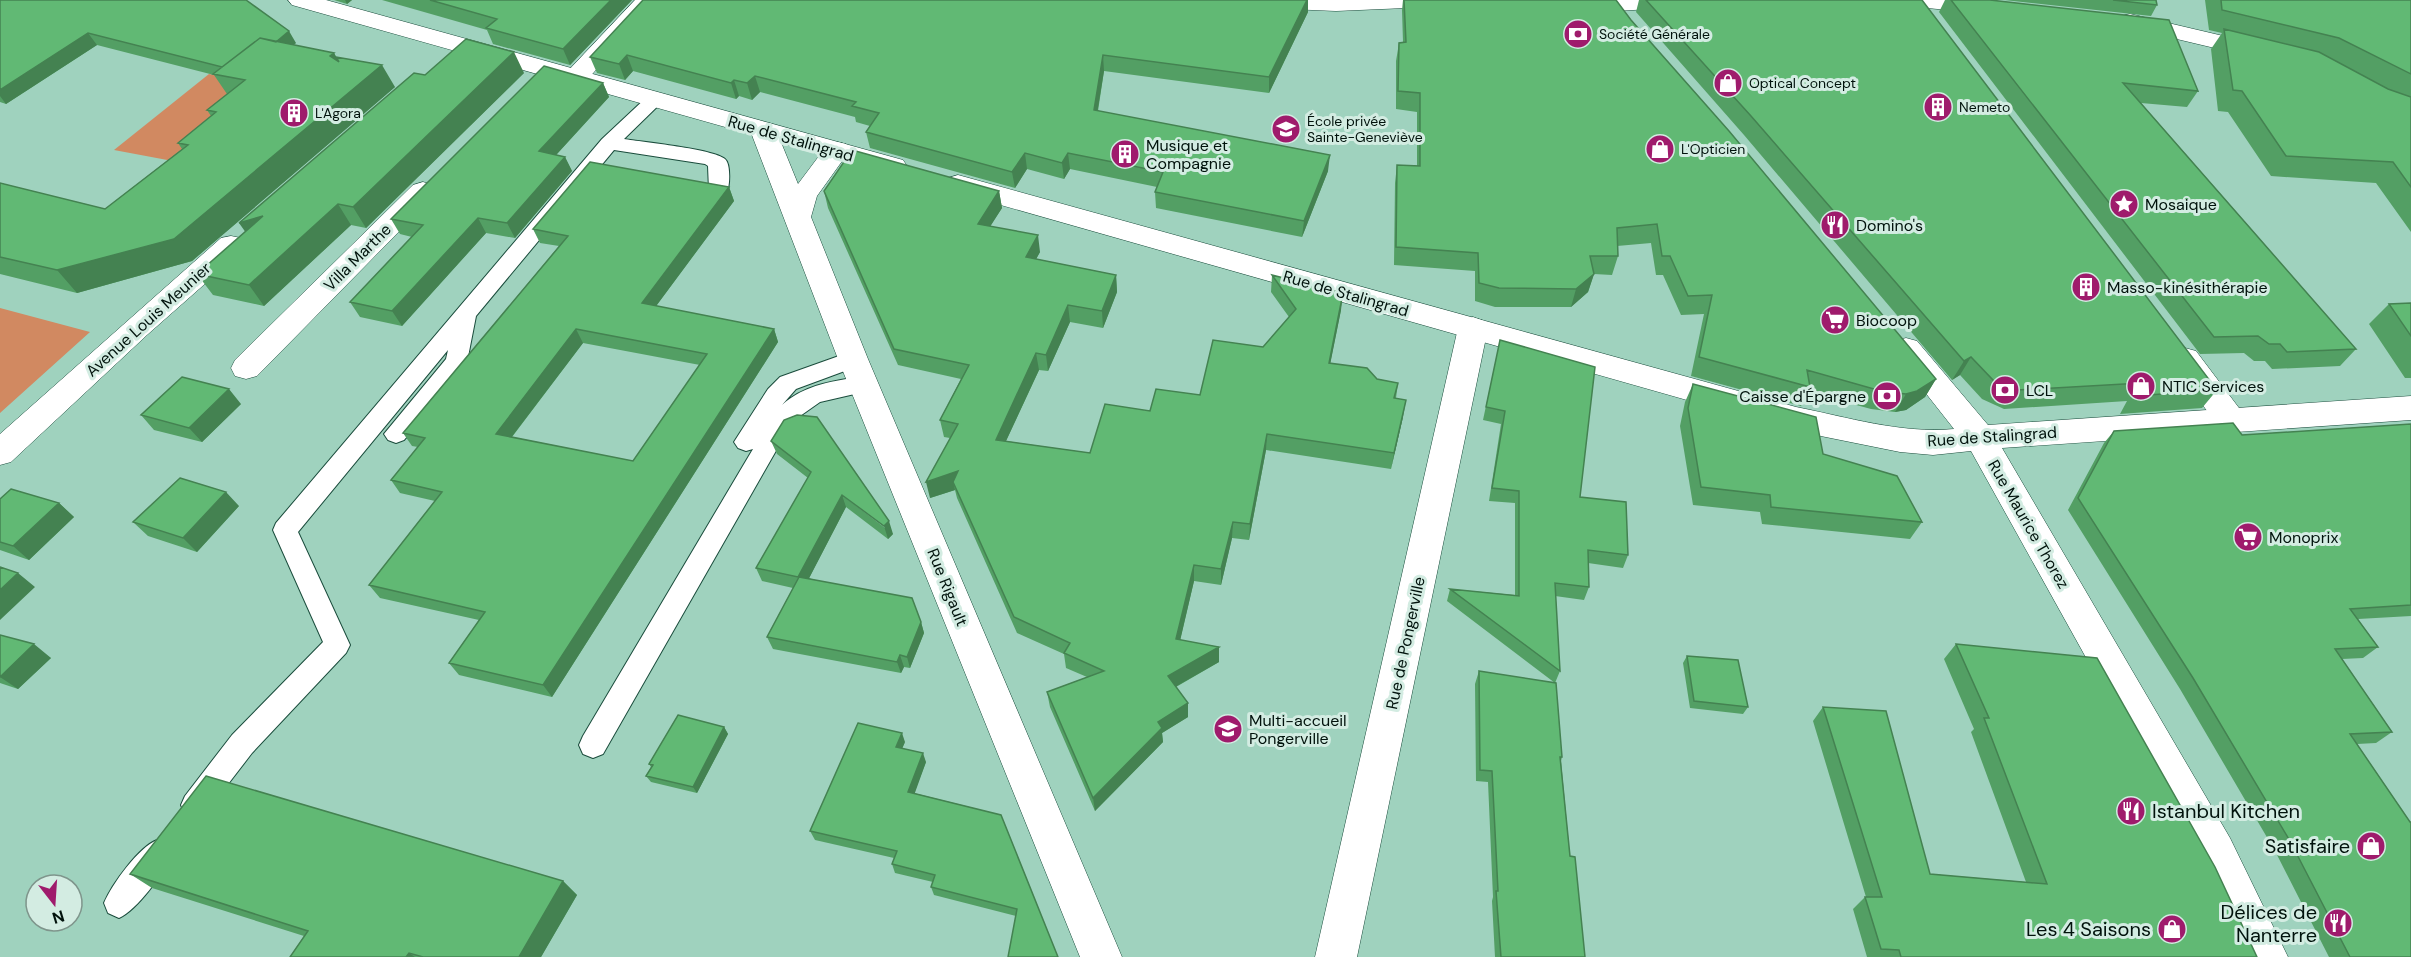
<svg xmlns="http://www.w3.org/2000/svg" width="2411" height="957" viewBox="0 0 2411 957" font-family="'DM Sans',sans-serif">
<style>
.green{fill:#d18961}
.lines{fill:none;stroke-linecap:round;stroke-linejoin:round}
.lane-casing{stroke:#1a4c3c;stroke-width:2}
.street-casing{stroke:#1a4c3c;stroke-width:1}
.secondary-casing{stroke:#1a4c3c;stroke-width:1}
.lane{fill:#fff;fill-rule:evenodd}
.street{fill:#fff;fill-rule:evenodd}
.secondary{fill:#fff;fill-rule:evenodd}
.wall{fill:#539f64;fill-rule:evenodd}
.shaded-wall{fill:#448251}
.building{fill:#61b974;stroke:#448251;stroke-width:1.5;fill-rule:evenodd}
.labels{text-anchor:middle;stroke-width:6;stroke-linejoin:round;paint-order:stroke}
.far-poi-label{font-size:14px;fill:#01120c;stroke:#d3ece2;text-anchor:start}
.street-label{font-size:16px;fill:#01120c;stroke:#d3ece2}
.poi-label{font-size:16px;fill:#01120c;stroke:#d3ece2;text-anchor:start}
.near-poi-label{font-size:20px;fill:#01120c;stroke:#d3ece2;text-anchor:end}
</style>
<rect width="100%" height="100%" fill="#9fd2be"/>
<path class="green" d="M209 74 246 81 194 165 114 150Z
M0 308 90 332 0 413Z"/>
<g class="lines">
<g class="lane-casing">
<path id="lane" d="M655 94 662 96 664 100 624 139C642 142 714 149 725 159 731 164 730 188 726 194L719 196 712 194 709 190 708 166 705 164 614 150 476 316 467 362 464 368 404 440 396 443 388 440 384 434 446 359 448 350 298 532 350 645 346 653 252 753 205 814 195 818 185 814 181 805 185 796 232 735 323 642 273 530 276 523 602 139 648 96Z
M853 351 861 353 864 359 861 365 796 389 782 405C805 384 835 381 864 376L872 378 875 384 872 390 820 402 793 421 603 754 593 758 583 754 579 745 583 736 753 449 746 451 738 448 734 442 768 389 780 377Z
M157 840 167 844 172 854C164 873 137 910 119 918L108 913 104 903C112 884 139 847 157 840Z"/>
</g>
<g class="street-casing">
<path id="street" d="M635 0H660L584 83 575 85 566 83 563 78 566 73Z
M1230 0H1441L1437 5 1429 7 1336 11 1242 7 1234 5Z
M1606 0H1701L1697 5 1689 7 1615 11 1607 9 1603 4Z
M1905 0H1989L1997 2 2001 7 1997 12 1989 14 1917 7 1909 5Z
M2130 14 2270 47 2273 52 2270 57 2261 59 2122 26 2118 21 2122 16Z
M763 122 772 124 776 130 798 184 828 144 837 142 846 144 850 150 817 196 811 217 868 359 1122 957H1080L838 359 750 130 754 124Z
M423 182 433 185 437 191 433 197 257 376 246 379 235 376 231 368 235 360 413 185Z
M231 236 241 238 245 245 241 252 147 335 11 462 0 465V434L221 238Z
M1473 317 1484 321 1488 328 1357 957H1315L1458 328 1462 321Z
M2185 348 2196 351 2242 412 2247 420 2242 428 2231 432 2220 428 2174 367 2170 359 2174 351Z"/>
</g>
<g class="secondary-casing">
<path id="secondary" d="M288 0H326L903 160 907 166 903 172 894 174 885 172 292 5Z
M958 175 1796 407C1847 417 1901 434 1954 429L1891 349 1895 341 1906 338 1917 341 1988 425 2411 396V420L2002 448 2230 838 2288 957H2245L2202 866 1971 451 1933 455 1900 452 1796 431 948 190 944 184 948 178Z"/>
</g>
<use href="#lane" class="lane"/>
<use href="#street" class="street"/>
<use href="#secondary" class="secondary"/>
</g>
<path class="wall" d="M0 0 296 43 293 45 334 53 339 62 395 87 192 261 77 293 0 274V183L105 209 182 149 178 143 211 116 207 110 227 94 214 75 97 45 6 104 0 102Z
M334 0H352L347 4Z
M382 0H632L570 65 493 44 487 30Z
M1403 0H1616L1631 20 1936 379 1925 397 1906 410 1895 412 1871 409 1808 392 1801 406 1691 376 1704 314 1681 315 1663 275H1656L1651 243 1617 246 1618 256 1612 275 1594 274 1588 292 1571 307H1495L1475 301V271L1394 265 1395 183 1397 165 1417 166V112L1396 109V61L1399 43 1403 42 1402 10Z
M1639 0H1646L2217 390 2202 408 2120 414 2127 401 2004 409 1982 399 1960 375 1952 380 1744 135 1636 12Z
M1945 0H1990L2198 91 2187 107 2141 103 2356 349 2340 366 2272 369 2265 361H2254L2244 353 2200 354 1939 12Z
M2004 0H2156L2157 5 2151 16Z
M2205 0H2411V232L2376 183 2271 176 2228 112 2218 111 2211 49 2222 33 2209 30Z
M1308 12 1269 93 1104 71 1098 111 1328 171 1302 237 1156 208 1155 192 1157 187 1070 169 1064 179 1027 169 1015 188 870 148 866 132 870 126 856 122 855 117 760 92 752 100 739 96 736 99 633 71 625 80 597 73 590 57Z
M524 73 366 228 351 225 264 306 213 295 197 274 425 75Z
M603 83 609 97 556 155 565 157 572 171 515 238 486 233 402 326 360 317 350 302 412 237 400 234 391 219Z
M729 187 734 201 656 306 774 329 778 342 552 697 459 675 449 663 479 620 380 598 369 585 435 501 400 493 391 480 418 447 412 446 403 433 559 246 540 243 533 229ZM583 343 700 365 633 461 512 437Z
M824 191H999L1002 208 990 226 1040 252 1036 259 1116 275 1117 292 1103 328 1070 322 1048 371 1039 370 1006 441 1090 453 1150 411 1200 395 1263 347 1289 317 1271 292 1272 275 1341 310 1330 364 1377 379 1398 383 1396 398 1403 417 1391 469 1266 450 1249 540 1232 538 1221 585 1194 581 1180 640 1219 647V662L1176 687 1188 703V717L1162 733 1163 742 1095 811 1050 707 1047 692 1087 677 1066 668 1064 654 1017 633 957 498 955 490 930 498 950 438 944 437 940 420 961 379 898 365 828 208Z
M2411 303V378H2405L2369 324 2389 304Z
M1500 340 1580 497 1628 555 1623 568 1588 563 1589 587 1584 600 1555 596 1560 671 1555 683 1447 601 1450 589 1515 595V503L1489 501 1501 424 1483 420Z
M1693 384 1823 454 1922 522 1910 539 1762 524 1760 512 1693 505 1680 426 1685 402Z
M241 404 202 442 154 430 141 415Z
M2411 424V616L2358 619 2378 647 2363 658 2342 659 2392 732 2376 743 2357 744 2410 822 2411 957H2329L2275 851 2180 689 2068 510 2104 443 2114 431 2242 435Z
M771 441 893 534 888 539 846 507 809 578 921 622 924 633 910 668 904 667 901 673 773 649 767 637 793 588 762 581 756 568 808 478 777 454Z
M0 499 59 503 74 517 29 560 0 550Z
M239 506 197 552 148 536 133 522Z
M0 635 51 658 18 689 0 683Z
M1956 644 2257 957H1867L1853 909 1865 897H1866L1813 721 1823 707 1930 874 2026 882 1971 732 1974 729 1944 659Z
M1687 656 1748 707 1743 714 1690 708 1683 663Z
M1479 671 1562 757 1561 761 1570 856 1585 957H1495L1492 901 1493 897 1488 782 1476 781 1475 684Z
M724 727 728 734 697 793 651 782 646 776 651 767 649 764Z
M905 742 902 748 926 762 914 793 1001 815 1058 957 1016 916 934 895 931 887 933 882 895 873 892 864 894 858 815 840 810 831Z
M130 874 563 881 577 895 541 957H290L304 936 152 888Z"/>
<path class="shaded-wall" d="M345 0H352L347 4Z
M611 0H632L570 65 563 49Z
M1307 0H1308V12L1269 93V77Z
M289 31 296 43 246 82 237 71Z
M88 33 97 45 6 104 0 96V90Z
M514 52 524 73 366 228 353 207Z
M334 53 346 75 330 56Z
M627 55 633 71 625 80 619 64Z
M1103 55 1104 71 1095 126 1094 110Z
M382 65 395 87 192 261 77 293 57 270Z
M755 76 760 92 752 100 747 83Z
M734 80 739 96 736 99 731 83Z
M603 83 609 97 546 166 539 151Z
M1025 153 1027 169 1015 188 1012 172Z
M1068 153 1070 169 1064 179 1062 163Z
M1330 155 1328 171 1302 237 1304 221Z
M565 157 572 171 515 238 507 223Z
M729 187 734 201 648 317 642 303Z
M999 191 1002 208 981 241 978 224Z
M338 204 351 225 264 306 249 285Z
M263 216 254 244 239 223Z
M478 218 486 233 402 326 392 311Z
M1038 235 1040 252 1028 274 1026 257Z
M1594 274 1588 292 1571 307 1576 289Z
M1116 275 1117 292 1103 328 1102 311Z
M1343 293 1341 310 1327 380 1329 363Z
M1068 305 1070 322 1048 371 1046 355Z
M576 329 583 343 504 447 496 434Z
M774 329 778 342 552 697 543 685Z
M1036 353 1039 370 999 456 996 440Z
M1971 357 1960 375 1952 380 1964 361Z
M1936 379 1925 397 1906 410 1895 412 1906 394Z
M229 389 241 404 202 442 189 428Z
M1406 400 1403 417 1391 469 1394 453Z
M1267 434 1266 450 1249 540 1250 524Z
M958 471 953 482 955 490 930 498 926 482Z
M226 492 239 506 197 552 183 538Z
M842 495 846 507 803 590 798 577Z
M59 503 74 517 29 560 13 546Z
M889 521 893 534 888 539 884 526Z
M1233 522 1232 538 1221 585V569Z
M1194 565V581L1177 654 1176 639Z
M18 573 35 587 0 620V590Z
M921 622 924 633 910 668 907 657Z
M34 644 51 658 18 689 0 677Z
M1219 647V662L1168 691V676Z
M900 655 904 667 901 673 897 662Z
M1188 703V717L1162 733 1163 742 1095 811 1093 798 1158 722Z
M724 727 728 734 697 793 693 787Z
M902 733 905 742 899 756 896 747Z
M923 753 926 762 912 801 908 792Z
M563 881 577 895 541 957H519Z
M409 953 415 957H406Z"/>
<path class="building" d="M0 0H246L289 31 276 42 260 38 222 67 88 33 0 90Z
M430 0H611L563 49 486 28 497 19Z
M643 0H1307L1269 77 1103 55 1094 110 1330 155 1304 221 1155 192 1163 172 1068 153 1062 163 1025 153 1012 172 866 132 879 113 852 106 856 102 755 76 747 83 734 80 731 83 627 55 619 64 590 57Z
M1404 0H1616L1631 20 1729 131 1936 379 1917 391 1906 394 1881 391 1807 370 1810 387 1699 357 1712 295 1688 296 1670 256H1662L1657 224 1617 228 1618 256H1590L1594 274 1576 289 1499 288 1479 283 1478 253 1396 247 1397 165 1420 166V93L1398 91 1399 43 1406 42Z
M1646 0H1922L2217 390 2135 396 2141 383 2017 390 1994 381 1971 357 1964 361 1751 116Z
M1951 0H1990L2169 20 2198 91 2123 83 2356 349 2287 352 2280 344H2269L2258 336 2214 337Z
M2113 0H2156L2157 5Z
M2221 0H2411V74L2339 38 2222 10Z
M2224 29 2319 52 2388 89 2411 97V187L2393 162 2286 156 2242 91 2233 90Z
M260 38 334 53 330 56 339 62 336 57 382 65 174 239 57 270 0 257V183L105 209 188 145 178 143 216 112 207 110 245 80 213 74Z
M466 39 514 52 353 207 338 204 249 285 197 274 263 216 239 223 414 73 425 75Z
M544 66 603 83 539 151 565 157 507 223 478 218 392 311 350 302 423 225 391 219Z
M852 150 999 191 978 224 1038 235 1026 257 1116 275 1102 311 1068 305 1046 355 1036 353 996 440 1090 453 1105 404 1150 411 1156 389 1200 395 1213 340 1263 347 1296 309 1272 275 1343 293 1329 363 1367 368 1377 379 1398 383 1394 398 1406 400 1394 453 1267 434 1250 524 1233 522 1221 569 1194 565 1176 639 1219 647 1168 676 1188 703 1158 722 1162 728 1093 798 1047 692 1104 671 1064 653 1070 643 1014 617 953 482 958 471 926 482 958 424 940 420 969 365 894 349 824 191Z
M590 162 729 187 642 303 774 329 543 685 449 663 485 612 369 585 442 492 391 480 425 438 403 433 568 236 533 229ZM576 329 707 354 633 461 496 434Z
M2411 303V336L2389 304Z
M1500 340 1595 367 1580 497 1626 502 1628 555 1588 550 1589 587 1555 583 1560 671 1450 589 1519 596V491L1492 488 1505 411 1486 407Z
M182 377 229 389 189 428 141 415Z
M1693 384 1816 417 1823 454 1897 476 1922 522 1771 507 1770 495 1701 487 1688 408Z
M797 415 817 417 889 521 884 526 842 495 798 577 756 568 811 472 771 441 784 420Z
M2233 423 2242 435 2411 424V605L2350 609 2378 647 2335 649 2392 732 2350 734 2410 822H2411V957H2350L2290 841 2193 678 2078 498 2114 431Z
M180 478 226 492 183 538 133 522Z
M11 489 59 503 13 546 0 542V499Z
M0 567 18 573 0 590Z
M799 577 912 598 921 622 907 657 900 655 897 662 767 637Z
M0 635 34 644 0 677Z
M1956 644 2097 658 2215 867 2257 957H1901L1899 950 1881 949 1865 897H1882L1823 707 1886 711 1930 874 2047 884 1984 718H1989Z
M1687 656 1738 660 1748 707 1694 701Z
M1479 671 1556 683 1562 757H1560L1570 856 1575 857 1585 957H1501L1496 891H1498L1492 771 1480 770Z
M678 715 724 727 693 787 646 776 653 765 649 764Z
M858 723 902 733 896 747 923 753 908 792 1001 815 1058 957H1008L1017 909 931 887 935 875 892 864 897 851 810 831Z
M206 776 563 881 519 957H423L409 953 406 957H290L308 931 130 874Z"/>
<defs>
<g id="bank-disc" transform="scale(1.5)"><circle r="9.5" fill="#9f1b6c" stroke="#d3ece2"/><path d="M-6-4H6V4H-6ZM0-2.3a2.3 2.3 0 1 0 0 4.6a2.3 2.3 0 1 0 0-4.6Z" fill="#fff"/></g>
<g id="shop-disc" transform="scale(1.5)"><circle r="9.5" fill="#9f1b6c" stroke="#d3ece2"/><path d="M-5-2.5h2.3a2.7 3.5 0 0 1 5.4 0H5L5.5 6h-11ZM-1.5-2.5h3a1.5 2.3 0 0 0-3 0Z" fill="#fff"/></g>
<g id="building-disc" transform="scale(1.5)"><circle r="9.5" fill="#9f1b6c" stroke="#d3ece2"/><path d="M-4-6H4V6H1V3H-1V6H-4ZM-2.5-4.3h1.7v1.8h-1.7ZM.8-4.3h1.7v1.8H.8ZM-2.5-1h1.7V.8h-1.7ZM.8-1h1.7V.8H.8Z" fill="#fff"/></g>
<g id="school-disc" transform="scale(1.5)"><circle r="9.5" fill="#9f1b6c" stroke="#d3ece2"/><path d="M0-5L7-2L0 1L-7-2ZM-4 1L0 2.5L4 1V4Q0 6-4 4Z" fill="#fff"/></g>
<g id="sight-disc" transform="scale(1.5)"><circle r="9.5" fill="#9f1b6c" stroke="#d3ece2"/><path d="M0-6L1.8-2.2L6-1.7L2.9 1.2L3.7 5.4L0 3.3L-3.7 5.4L-2.9 1.2L-6-1.7L-1.8-2.2Z" fill="#fff"/></g>
<g id="restaurant-disc" transform="scale(1.5)"><circle r="9.5" fill="#9f1b6c" stroke="#d3ece2"/><path d="M-5-6h1v4h1v-4h1v4h1v-4h1v5L-1.5 .5V6h-2V.5L-5-1ZM5-6V6H3V1.5H1.5Q1.5-4 5-6Z" fill="#fff"/></g>
<g id="supermarket-disc" transform="scale(1.5)"><circle r="9.5" fill="#9f1b6c" stroke="#d3ece2"/><path d="M-6-5.5h2.5l.6 2H6L4.5 2H-2.5L-4.4-4H-6ZM-1.5 3.2a1.3 1.3 0 1 0 .1 0ZM3 3.2a1.3 1.3 0 1 0 .1 0Z" fill="#fff"/></g>
</defs>
<g fill-rule="evenodd">
<use href="#bank-disc" x="1578" y="34"/>
<use href="#shop-disc" x="1728" y="83"/>
<use href="#building-disc" x="1938" y="107"/>
<use href="#building-disc" x="294" y="113"/>
<use href="#school-disc" x="1286" y="129"/>
<use href="#shop-disc" x="1660" y="149"/>
<use href="#building-disc" x="1125" y="154"/>
<use href="#sight-disc" x="2124" y="204"/>
<use href="#restaurant-disc" x="1835" y="225"/>
<use href="#building-disc" x="2086" y="287"/>
<use href="#supermarket-disc" x="1835" y="320"/>
<use href="#shop-disc" x="2141" y="386"/>
<use href="#bank-disc" x="2005" y="390"/>
<use href="#bank-disc" x="1887" y="396"/>
<use href="#supermarket-disc" x="2248" y="537"/>
<use href="#school-disc" x="1228" y="729"/>
<use href="#restaurant-disc" x="2131" y="811"/>
<use href="#shop-disc" x="2371" y="846"/>
<use href="#restaurant-disc" x="2338" y="923"/>
<use href="#shop-disc" x="2172" y="929"/>
</g>
<g class="labels">
<g class="far-poi-label">
<text x="1599" y="39">Société Générale</text>
<text x="1749" y="88">Optical Concept</text>
<text x="1959" y="112">Nemeto</text>
<text x="315" y="118">L'Agora</text>
<text x="1307" y="126">École privée<tspan x="1307" dy="16">Sainte-Geneviève</tspan></text>
<text x="1681" y="154">L'Opticien</text>
</g>
<g class="street-label">
<text transform="translate(791 138) rotate(16)" y="6">Rue de Stalingrad</text>
<text transform="translate(357 257) rotate(-45)" y="6">Villa Marthe</text>
<text transform="translate(1346 293) rotate(16)" y="6">Rue de Stalingrad</text>
<text transform="translate(148 319) rotate(-42)" y="6">Avenue Louis Meunier</text>
<text transform="translate(1992 436) rotate(-4)" y="6">Rue de Stalingrad</text>
<text transform="translate(2029 524) rotate(60)" y="6">Rue Maurice Thorez</text>
<text transform="translate(948 587) rotate(68)" y="6">Rue Rigault</text>
<text transform="translate(1405 643) rotate(-78)" y="6">Rue de Pongerville</text>
</g>
<g class="poi-label">
<text x="1146" y="151">Musique et<tspan x="1146" dy="18">Compagnie</tspan></text>
<text x="2145" y="210">Mosaique</text>
<text x="1856" y="231">Domino's</text>
<text x="2107" y="293">Masso-kinésithérapie</text>
<text x="1856" y="326">Biocoop</text>
<text x="2162" y="392">NTIC Services</text>
<text x="2026" y="396">LCL</text>
<text x="1866" y="402" text-anchor="end">Caisse d'Épargne</text>
<text x="2269" y="543">Monoprix</text>
<text x="1249" y="726">Multi-accueil<tspan x="1249" dy="18">Pongerville</tspan></text>
</g>
<g class="near-poi-label">
<text x="2152" y="818" text-anchor="start">Istanbul Kitchen</text>
<text x="2350" y="853">Satisfaire</text>
<text x="2317" y="919">Délices de<tspan x="2317" dy="23">Nanterre</tspan></text>
<text x="2151" y="936">Les 4 Saisons</text>
</g>
</g>
<g transform="translate(54 903) rotate(163)"><circle r="28" fill="#d3ece2" stroke="#7f958c" stroke-width="1.5"/>
<path d="M0-4.5L10 22L0 15L-10 22Z" fill="#9f1b6c"/>
<text y="-9" font-size="16" font-weight="bold" text-anchor="middle" fill="#01120c">N</text>
</g>
</svg>
